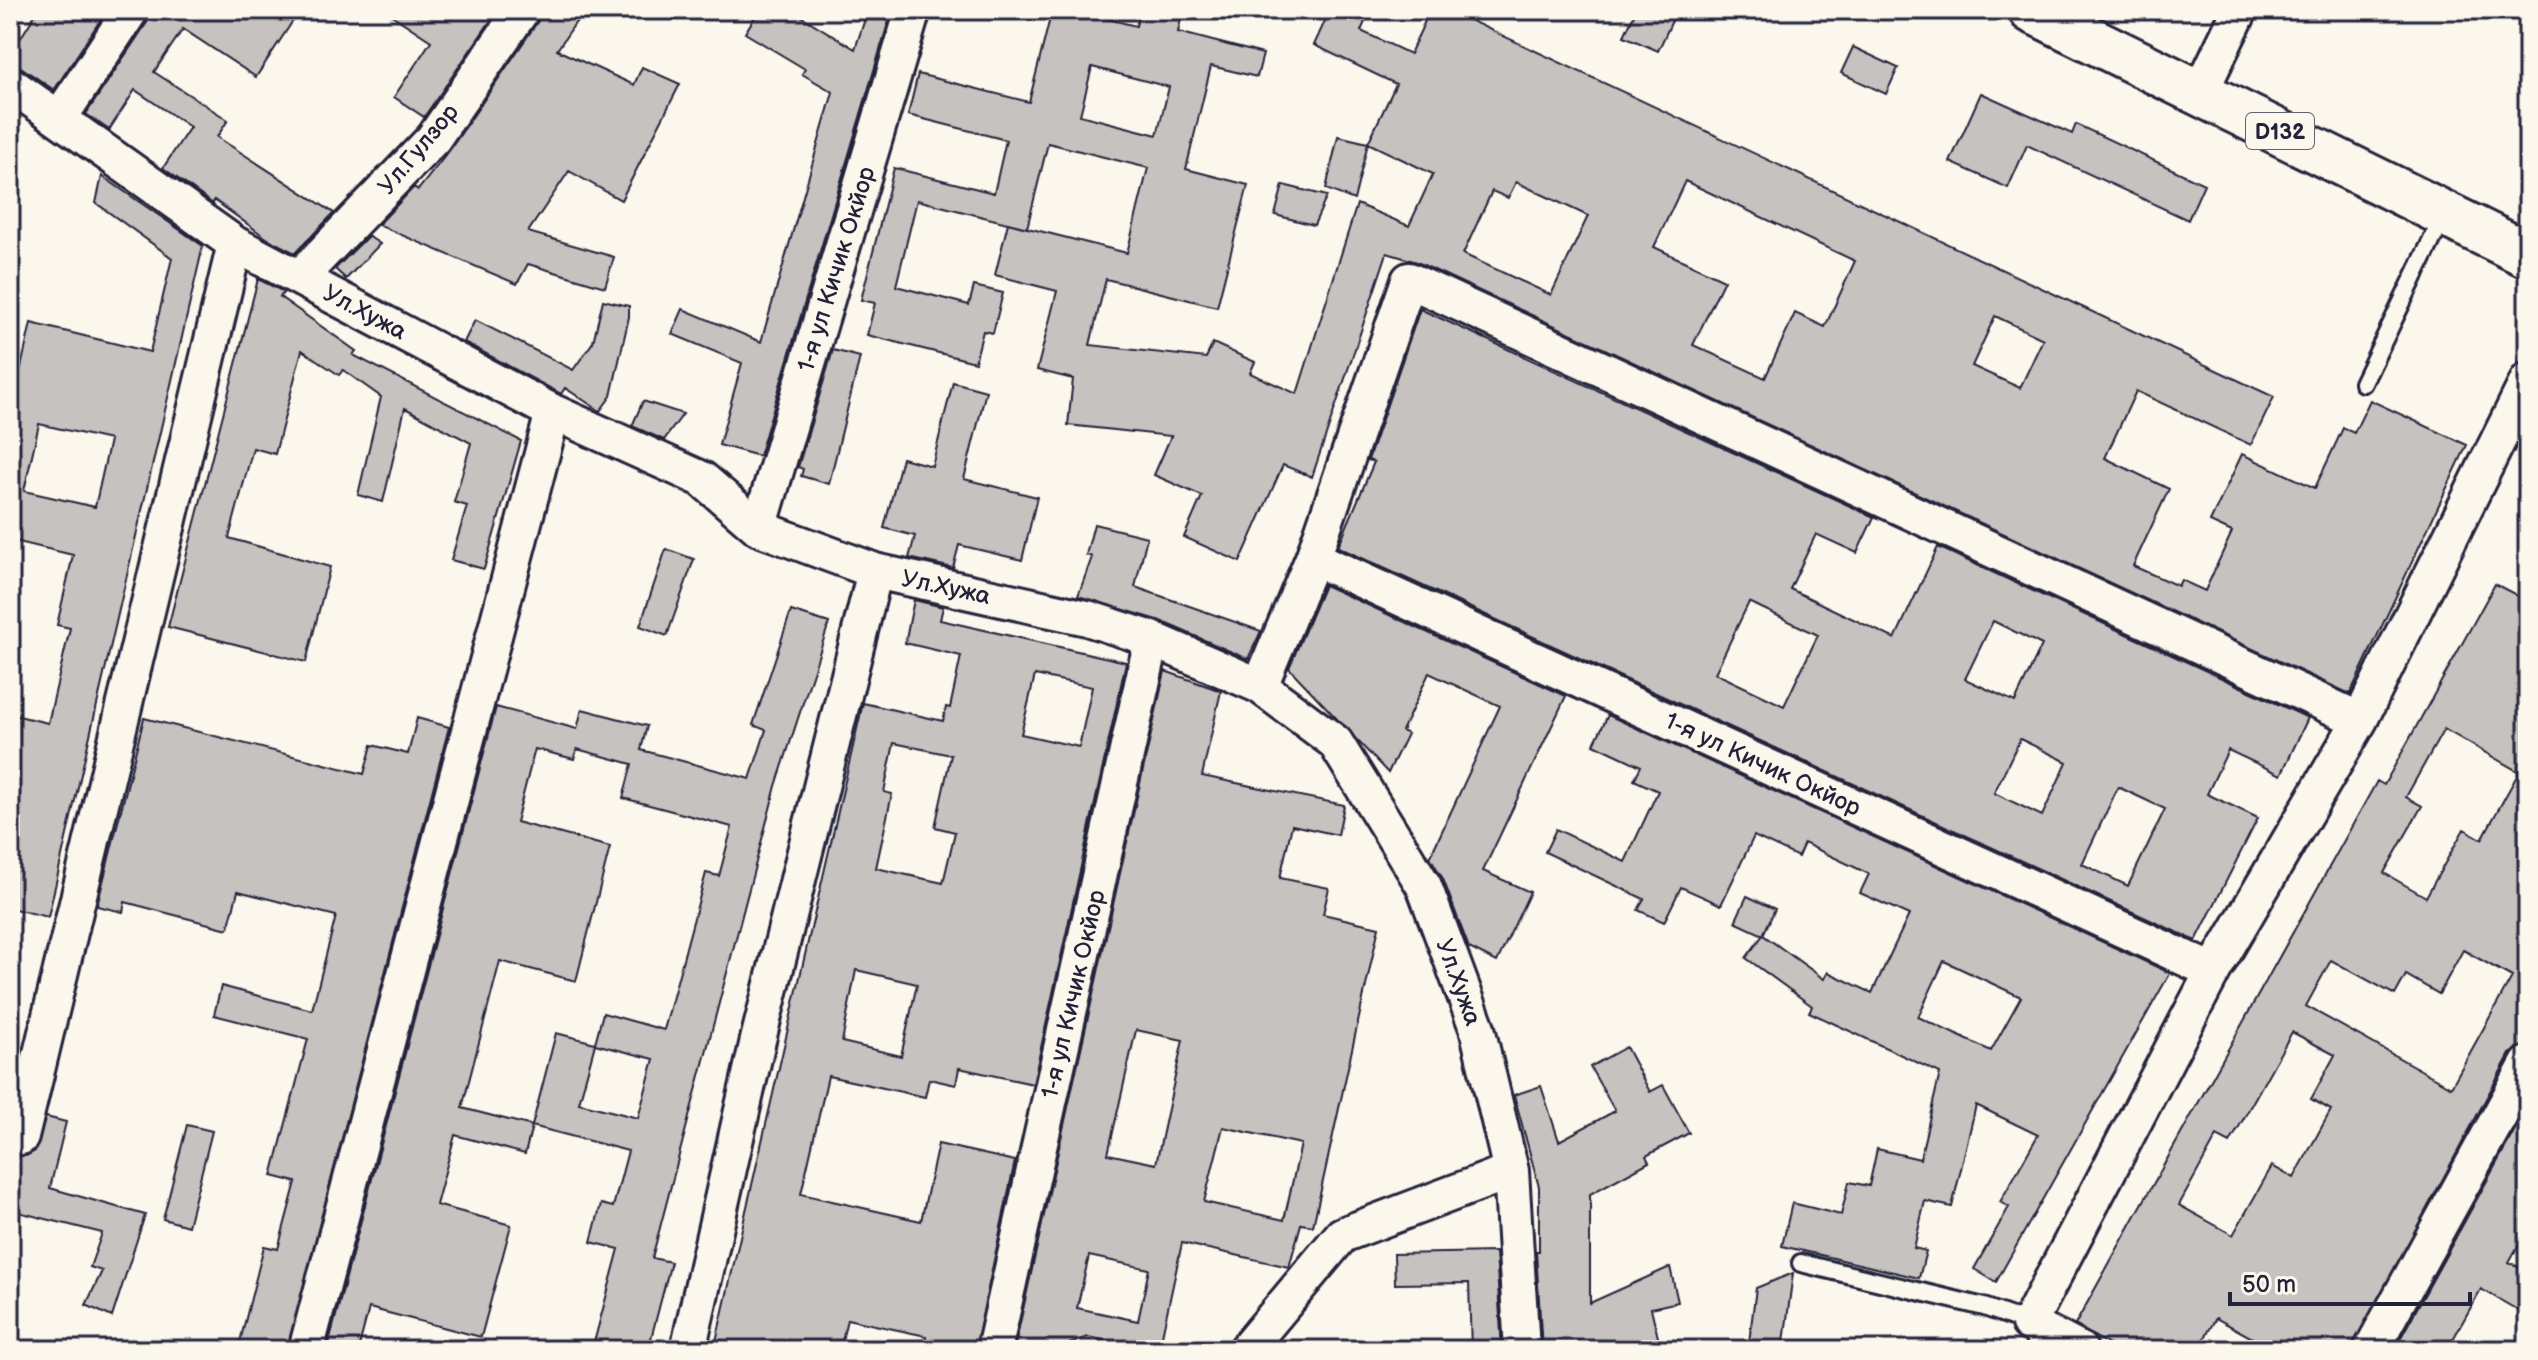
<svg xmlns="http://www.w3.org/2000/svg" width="2538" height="1360" viewBox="0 0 2538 1360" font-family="'Balsamiq Sans',sans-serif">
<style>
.building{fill:#c6c2c0;stroke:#22223b;stroke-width:2;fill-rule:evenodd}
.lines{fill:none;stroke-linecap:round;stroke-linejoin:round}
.lane-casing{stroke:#22223b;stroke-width:22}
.street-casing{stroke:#22223b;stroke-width:40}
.highway-casing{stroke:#22223b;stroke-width:50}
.lane{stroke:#fbf7ec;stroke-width:16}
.street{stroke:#fbf7ec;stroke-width:34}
.highway{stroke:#fbf7ec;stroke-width:44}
.labels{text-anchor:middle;stroke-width:7;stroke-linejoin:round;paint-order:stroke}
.shield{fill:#fbf7ec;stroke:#636270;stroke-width:2}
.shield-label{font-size:22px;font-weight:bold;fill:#22223b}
.street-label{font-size:24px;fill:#22223b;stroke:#fbf7ec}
</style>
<rect width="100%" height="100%" fill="#fbf7ec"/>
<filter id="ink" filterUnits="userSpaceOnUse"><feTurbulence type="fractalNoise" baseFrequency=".0125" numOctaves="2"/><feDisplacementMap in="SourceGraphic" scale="16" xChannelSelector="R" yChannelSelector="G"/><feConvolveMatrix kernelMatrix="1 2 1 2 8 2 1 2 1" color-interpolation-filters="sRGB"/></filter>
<g filter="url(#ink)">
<path class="building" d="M38 10H107L54 90 22 68 10 64V55Z
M151 10H300L256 77 183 29 154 72 228 120 217 137 334 213 295 253 268 239 214 200 213 204 163 168 190 127 135 90 109 130 86 114 148 21Z
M384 10H498L424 117 394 97 431 41Z
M542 10H584L557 50 634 85 642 67 680 84 621 200 569 171 528 232 614 257 605 287 528 264 517 284 378 225 414 187 418 190 449 151 538 21Z
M759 10H791L855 49 868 10H892L759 456 719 445 742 363 672 334 683 309 761 342 833 92 802 74 805 69 745 33Z
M1052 10H1072L1136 26 1140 10H1183L1178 32 1263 54 1257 77 1211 66 1186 169 1248 185 1217 307 1106 279 1090 345 1206 358 1213 343 1255 362 1250 373 1297 394 1357 204 1409 226 1433 174 1368 143 1354 200 1326 189 1338 136 1368 143 1396 84 1314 45 1330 10H1370L1361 31 1410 54 1430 10H1448L2274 397 2251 445 2136 391 2105 458 2169 489 2133 566 2178 586 2181 580 2205 591 2232 532 2210 522 2242 454 2315 488 2343 428 2354 433 2370 400 2467 445 2350 694 1417 262 1387 253 1312 477 1283 465 1240 562 1184 537 1202 496 1154 475 1171 436 1068 425 1073 379 1037 370 1057 291 995 275 1008 223 1127 253 1148 168 1048 143 1027 228 917 200 896 286 969 305 974 286 1003 293 993 333 983 331 975 362 867 335 875 303 861 300 894 168 994 193 1006 140 908 115 918 74 1029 102ZM1092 67 1169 87 1157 135 1080 115ZM1685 181 1855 261 1825 327 1795 313 1765 378 1693 345 1724 280 1654 247ZM1516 182 1588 216 1551 295 1463 254 1492 191 1508 198ZM1995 316 2043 339 2020 388 1972 366Z
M1636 10H1677L1658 51 1624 36Z
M1853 47 1898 68 1886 94 1841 73Z
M1981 93 2072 134 2076 124 2204 184 2188 220 2027 145 2008 188 1950 162Z
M102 176 203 246 48 917 10 908V714L48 723 70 628 57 625 73 555 10 540V392L15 394 31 323 150 352 172 258 96 203ZM39 424 110 440 95 507 24 491Z
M1283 185 1327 196 1314 225 1275 215Z
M368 236 380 244 346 279 335 269Z
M258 279 284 292 280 297 356 351 353 355 521 441 484 569 451 560 467 506 454 502 471 443 405 408 383 502 358 495 381 397 343 370 339 375 302 350 275 454 253 448 229 538 330 567 306 662 168 627Z
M603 300 629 306V317L611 396 600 411 565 388 561 394 464 342 475 320 573 370 593 342Z
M1420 309 1874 517 1857 553 1816 534 1790 589 1895 639 1938 547 2308 718 2281 775 2228 750 2207 794 2258 818 2196 941 1338 547 1374 462 1368 460ZM1749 602 1818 635 1784 706 1715 673ZM1993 621 2042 645 2015 702 1965 679ZM2020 739 2067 762 2042 816 1994 793ZM2118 787 2165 809 2128 886 2082 864Z
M833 350 860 357 829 484 801 476 803 469 798 467Z
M953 382 986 391 964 479 1037 497 1022 560 959 545 953 568 909 558 915 536 884 528 902 458 932 466Z
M643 401 683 414 664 440 632 426Z
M1094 524 1147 537 1135 587 1261 631 1248 659 1158 620 1078 596 1092 557 1086 555Z
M666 549 694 559 667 636 640 626Z
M2495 584 2528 601V1044L2510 1054 2351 1350H2274L2216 1318 2198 1350H2118L2075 1325 2377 781 2384 785ZM2444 729 2519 772 2482 839 2464 829 2426 897 2384 873 2422 806 2406 797ZM2463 950 2512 977 2451 1087 2306 1006 2331 960 2395 995 2406 975 2439 994ZM2292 1032 2335 1055 2311 1099 2331 1110 2294 1178 2272 1166 2233 1235 2179 1205 2217 1136 2230 1143Z
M1324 585 1566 696 1483 871 1530 892 1497 962 1469 948 1443 879 1430 857 1500 706 1429 673 1402 731 1407 734 1388 773 1289 668Z
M914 600 943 607 940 620 1126 662 1033 1084 959 1068 956 1085 929 1079 925 1097 828 1076 801 1194 921 1221 938 1144 1015 1161 975 1350H923L926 1336 847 1319 840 1350H714L863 703 943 721 946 707 950 708 961 656 905 643ZM1035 675 1092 687 1079 747 1021 734ZM894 743 951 755 935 827 955 832 943 883 876 868 892 794 884 792ZM856 970 917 984 901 1056 842 1042Z
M791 611 829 623 776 786 652 1258 671 1262 648 1350H592L619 1249 591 1242 601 1204 613 1207 628 1151 532 1126 525 1154 455 1135 436 1205 511 1225 481 1337 369 1308 358 1350H327L496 707 577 729 582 709 647 726 641 750 750 779 766 730 753 725ZM535 749 574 759 577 749 632 764 623 798 732 827 719 876 706 873 664 1030 603 1013 595 1043 556 1033 532 1126 462 1108 500 961 576 981 610 847 516 822ZM595 1044 654 1059 638 1118 579 1103Z
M1165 671 1221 691 1202 776 1344 805 1338 835 1292 825 1280 878 1329 888 1323 914 1379 927 1313 1226 1301 1224 1289 1267 1182 1243 1159 1350H1127L1128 1345 1088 1337 1069 1344 1068 1350H1014ZM1136 1030 1183 1040 1156 1164 1108 1154ZM1223 1127 1301 1144 1284 1220 1204 1202ZM1089 1256 1149 1269 1138 1321 1077 1308Z
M1608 715 2170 973 1996 1282 1974 1269 2009 1207 2000 1202 2038 1135 1976 1105 1952 1207 1925 1201 1914 1248 1926 1251 1919 1278 1782 1246 1792 1203 1841 1215 1849 1182 1869 1186 1877 1149 1920 1159 1940 1073 1809 1012 1812 1006 1746 958 1763 935 1824 979 1828 972 1872 993 1909 915 1860 893 1869 874 1804 843 1798 857 1754 836 1721 905 1681 887 1664 922 1638 910 1644 899 1545 852 1556 829 1625 862 1658 791 1634 780 1641 766 1594 744ZM1944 961 2021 997 1991 1051 1918 1017Z
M144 718 364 774 372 745 408 754 417 718 449 727 287 1350H238L264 1246 278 1249 296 1182 272 1176 308 1039 214 1015 221 986 312 1010 336 916 238 891 228 929 125 902 123 912 97 906Z
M1747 896 1775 909 1763 935 1735 922Z
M1626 1047 1650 1092 1663 1085 1689 1133 1646 1156 1649 1162 1590 1194V1303L1670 1267 1678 1302 1651 1308 1661 1350H1542L1536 1251H1539V1187L1514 1095 1541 1086 1559 1141 1615 1111 1590 1067Z
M2528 1106V1228L2509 1262 2528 1272V1316L2481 1289 2447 1350H2394Z
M46 1117 66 1122 50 1188 145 1215 112 1317 86 1305 102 1271 90 1267 102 1233 10 1210V1153L26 1156 35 1151Z
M187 1125 212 1131 188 1226 163 1219Z
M1496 1252 1502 1350H1471L1469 1283 1395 1284 1394 1254Z
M1793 1273 1783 1350H1748L1756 1288Z"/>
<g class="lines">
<g class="lane-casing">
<path id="lane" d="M2363 383 2444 215
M1801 1263 1984 1307 2029 1323 2036 1339 2034 1350"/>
</g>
<g class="street-casing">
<path id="street" d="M10 84 235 244 553 412 702 479 759 528 875 571 1087 618 1152 639 1260 686 1335 742 1424 886 1477 1028 1511 1171 1522 1350
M2201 91 2240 10
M60 117 131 10
M300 277 433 139 522 10
M759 528 913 10
M1313 558 2213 971
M1260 686 1313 558 1409 280 2360 720
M21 1137 235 244
M306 1350 553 412
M688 1350 758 1040 875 571
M994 1350 1152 639
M1246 1350 1342 1235 1511 1171
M2080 1350 2029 1323 2213 971 2360 720 2528 380
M2371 1350 2528 1064"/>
</g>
<g class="highway-casing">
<path id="highway" d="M2031 10 2528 255"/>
</g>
<use href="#lane" class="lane"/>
<use href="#street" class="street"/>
<use href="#highway" class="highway"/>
</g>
</g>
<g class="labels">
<rect class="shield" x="2246" y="113" width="68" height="36" rx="6"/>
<g class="shield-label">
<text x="2280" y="139">D132</text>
</g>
<g class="street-label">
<text transform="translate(418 149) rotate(-50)" y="8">Ул.Гулзор</text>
<text transform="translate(836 269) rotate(-73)" y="8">1-я ул Кичик Окйор</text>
<text transform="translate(365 312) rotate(28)" y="8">Ул.Хужа</text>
<text transform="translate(946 587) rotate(12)" y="8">Ул.Хужа</text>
<text transform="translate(1763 764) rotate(25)" y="8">1-я ул Кичик Окйор</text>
<text transform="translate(1459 982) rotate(70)" y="8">Ул.Хужа</text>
<text transform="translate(1073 994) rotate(-77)" y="8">1-я ул Кичик Окйор</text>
</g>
</g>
<rect width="2538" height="1360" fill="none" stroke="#fbf7ec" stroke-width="40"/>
<rect x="20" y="20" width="2498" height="1320" fill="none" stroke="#22223b" stroke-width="3" filter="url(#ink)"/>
<path d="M2230 1292v12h240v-12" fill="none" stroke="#22223b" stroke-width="4"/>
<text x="2242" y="1292" font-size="24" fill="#22223b" stroke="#fbf7ec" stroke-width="6" paint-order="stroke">50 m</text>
</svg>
